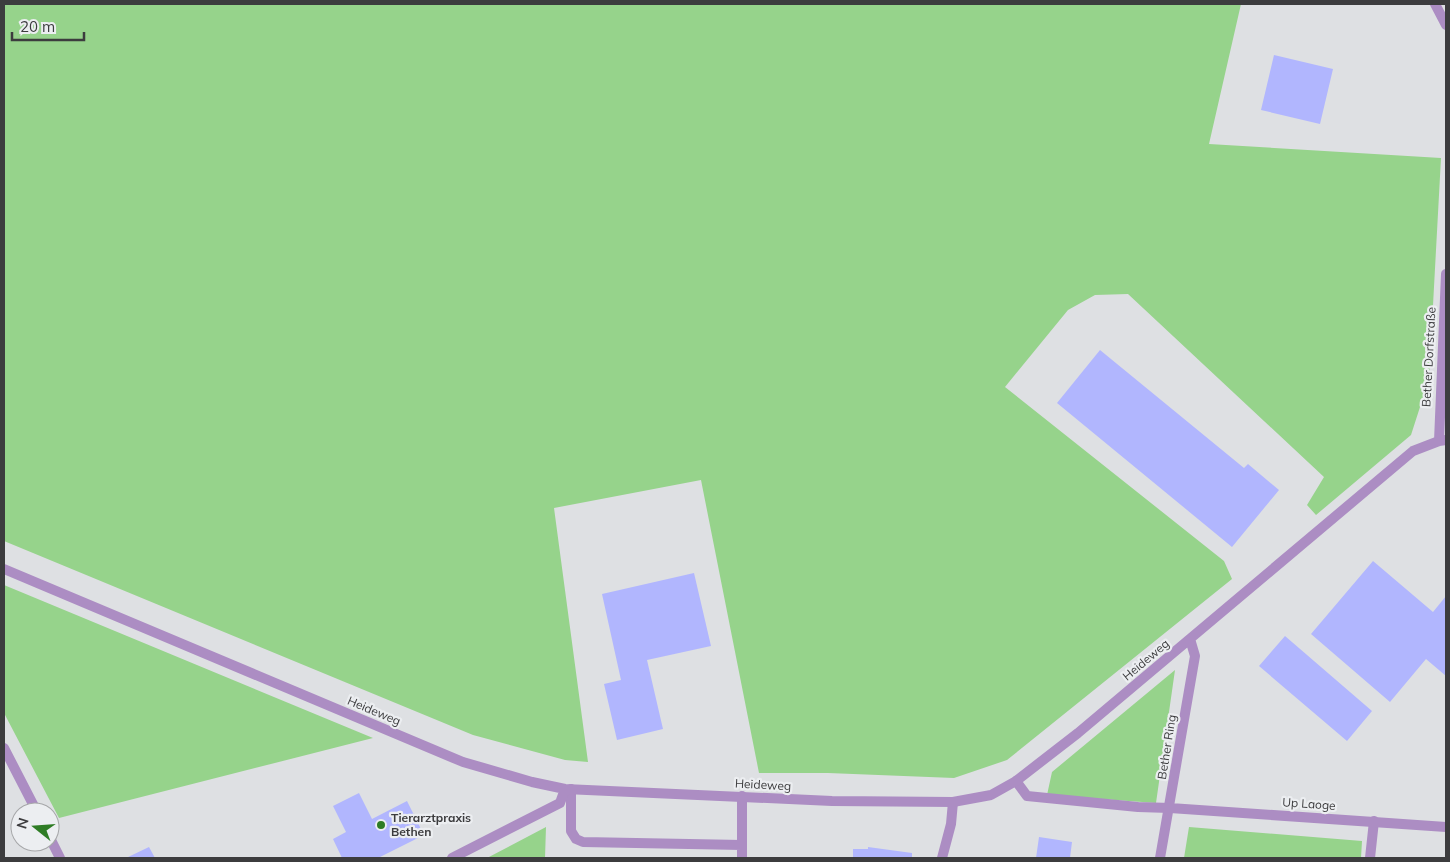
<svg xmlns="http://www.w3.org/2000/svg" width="1450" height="862" viewBox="0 0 1450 862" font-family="Mulish,sans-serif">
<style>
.green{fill:#96d38b}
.building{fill:#b1b6fe}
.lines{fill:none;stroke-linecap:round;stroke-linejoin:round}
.service{stroke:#ac8dc3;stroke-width:10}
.minor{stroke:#ac8dc3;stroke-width:10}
.poi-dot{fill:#2e7c25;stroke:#eceef1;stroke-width:2}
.labels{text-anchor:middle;stroke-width:4.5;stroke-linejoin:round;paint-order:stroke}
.street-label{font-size:12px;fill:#3c3c3e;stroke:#eceef1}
.poi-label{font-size:12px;font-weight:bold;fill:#3c3c3e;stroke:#eceef1;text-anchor:start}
</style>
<rect width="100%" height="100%" fill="#dee0e3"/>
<path class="green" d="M4 4H1241L1209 144 1441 158 1429 379 1411 435 1316 515 1307 505 1324 477 1128 294 1095 295 1068 310 1005 387 1224 561 1232 579 1007 760 954 778 828 773H759L701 480 554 508 588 762 565 760 473 735 4 541Z
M4 585 373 738 59 818 4 713Z
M1175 670 1156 803 1047 795 1052 772Z
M546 827 545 858H487Z
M1189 827 1362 841 1361 858H1184Z"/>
<path class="building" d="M1274 55 1333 69 1320 124 1261 110Z
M1100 350 1244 468 1248 464 1279 490 1232 547 1057 403Z
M1373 561 1433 612 1446 596V676L1426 659 1390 702 1311 634Z
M694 573 711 646 647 660 663 729 617 740 604 684 621 680 602 594Z
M1285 636 1372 711 1347 741 1259 666Z
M359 793 372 819 407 801 424 835 378 858H342L333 839 346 832 333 806Z
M1039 837 1072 842 1070 858H1036Z
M149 847 155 858H126Z
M868 847 912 853V858H853V849H868Z"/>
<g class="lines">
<path class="service" d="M1016 781 1027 796 1138 807 1170 808
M571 789V831L576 839 583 842 742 845
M742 858V796
M942 858 951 824 953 802
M1370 858 1374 821"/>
<path class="minor" d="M1435 4 1446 25
M1439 441 1446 274
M4 569 463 762 532 782 565 789 832 801 953 802 991 795 1016 781 1078 733 1413 451 1439 441 1446 440
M4 748 37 812
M1170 808 1446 827
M50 838 60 858
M452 858 560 803 565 789
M1160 858 1195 656 1190 639"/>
</g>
<circle class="poi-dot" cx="381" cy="825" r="5"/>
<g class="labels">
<g class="street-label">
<text transform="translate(1429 357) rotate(-87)" y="4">Bether Dorfstraße</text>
<text transform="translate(1146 660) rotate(-40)" y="4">Heideweg</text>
<text transform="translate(374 711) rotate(23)" y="4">Heideweg</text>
<text transform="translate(1167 747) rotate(-81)" y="4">Bether Ring</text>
<text transform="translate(763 785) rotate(3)" y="4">Heideweg</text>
<text transform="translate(1309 804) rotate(4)" y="4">Up Laoge</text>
</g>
<g class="poi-label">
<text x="391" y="822">Tierarztpraxis<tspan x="391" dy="14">Bethen</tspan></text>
</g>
</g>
<rect width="1450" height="862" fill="none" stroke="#3c3c3e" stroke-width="10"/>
<g transform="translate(35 827) rotate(287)"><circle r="24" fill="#eceef1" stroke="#a6a7a9"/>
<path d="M0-4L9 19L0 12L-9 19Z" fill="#2e7c25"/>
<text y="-8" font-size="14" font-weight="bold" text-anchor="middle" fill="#3c3c3e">N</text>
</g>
<path d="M12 32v8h72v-8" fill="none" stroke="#3c3c3e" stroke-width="2.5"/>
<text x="20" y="32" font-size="15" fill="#3c3c3e" stroke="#eceef1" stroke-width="4" paint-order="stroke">20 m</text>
</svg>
